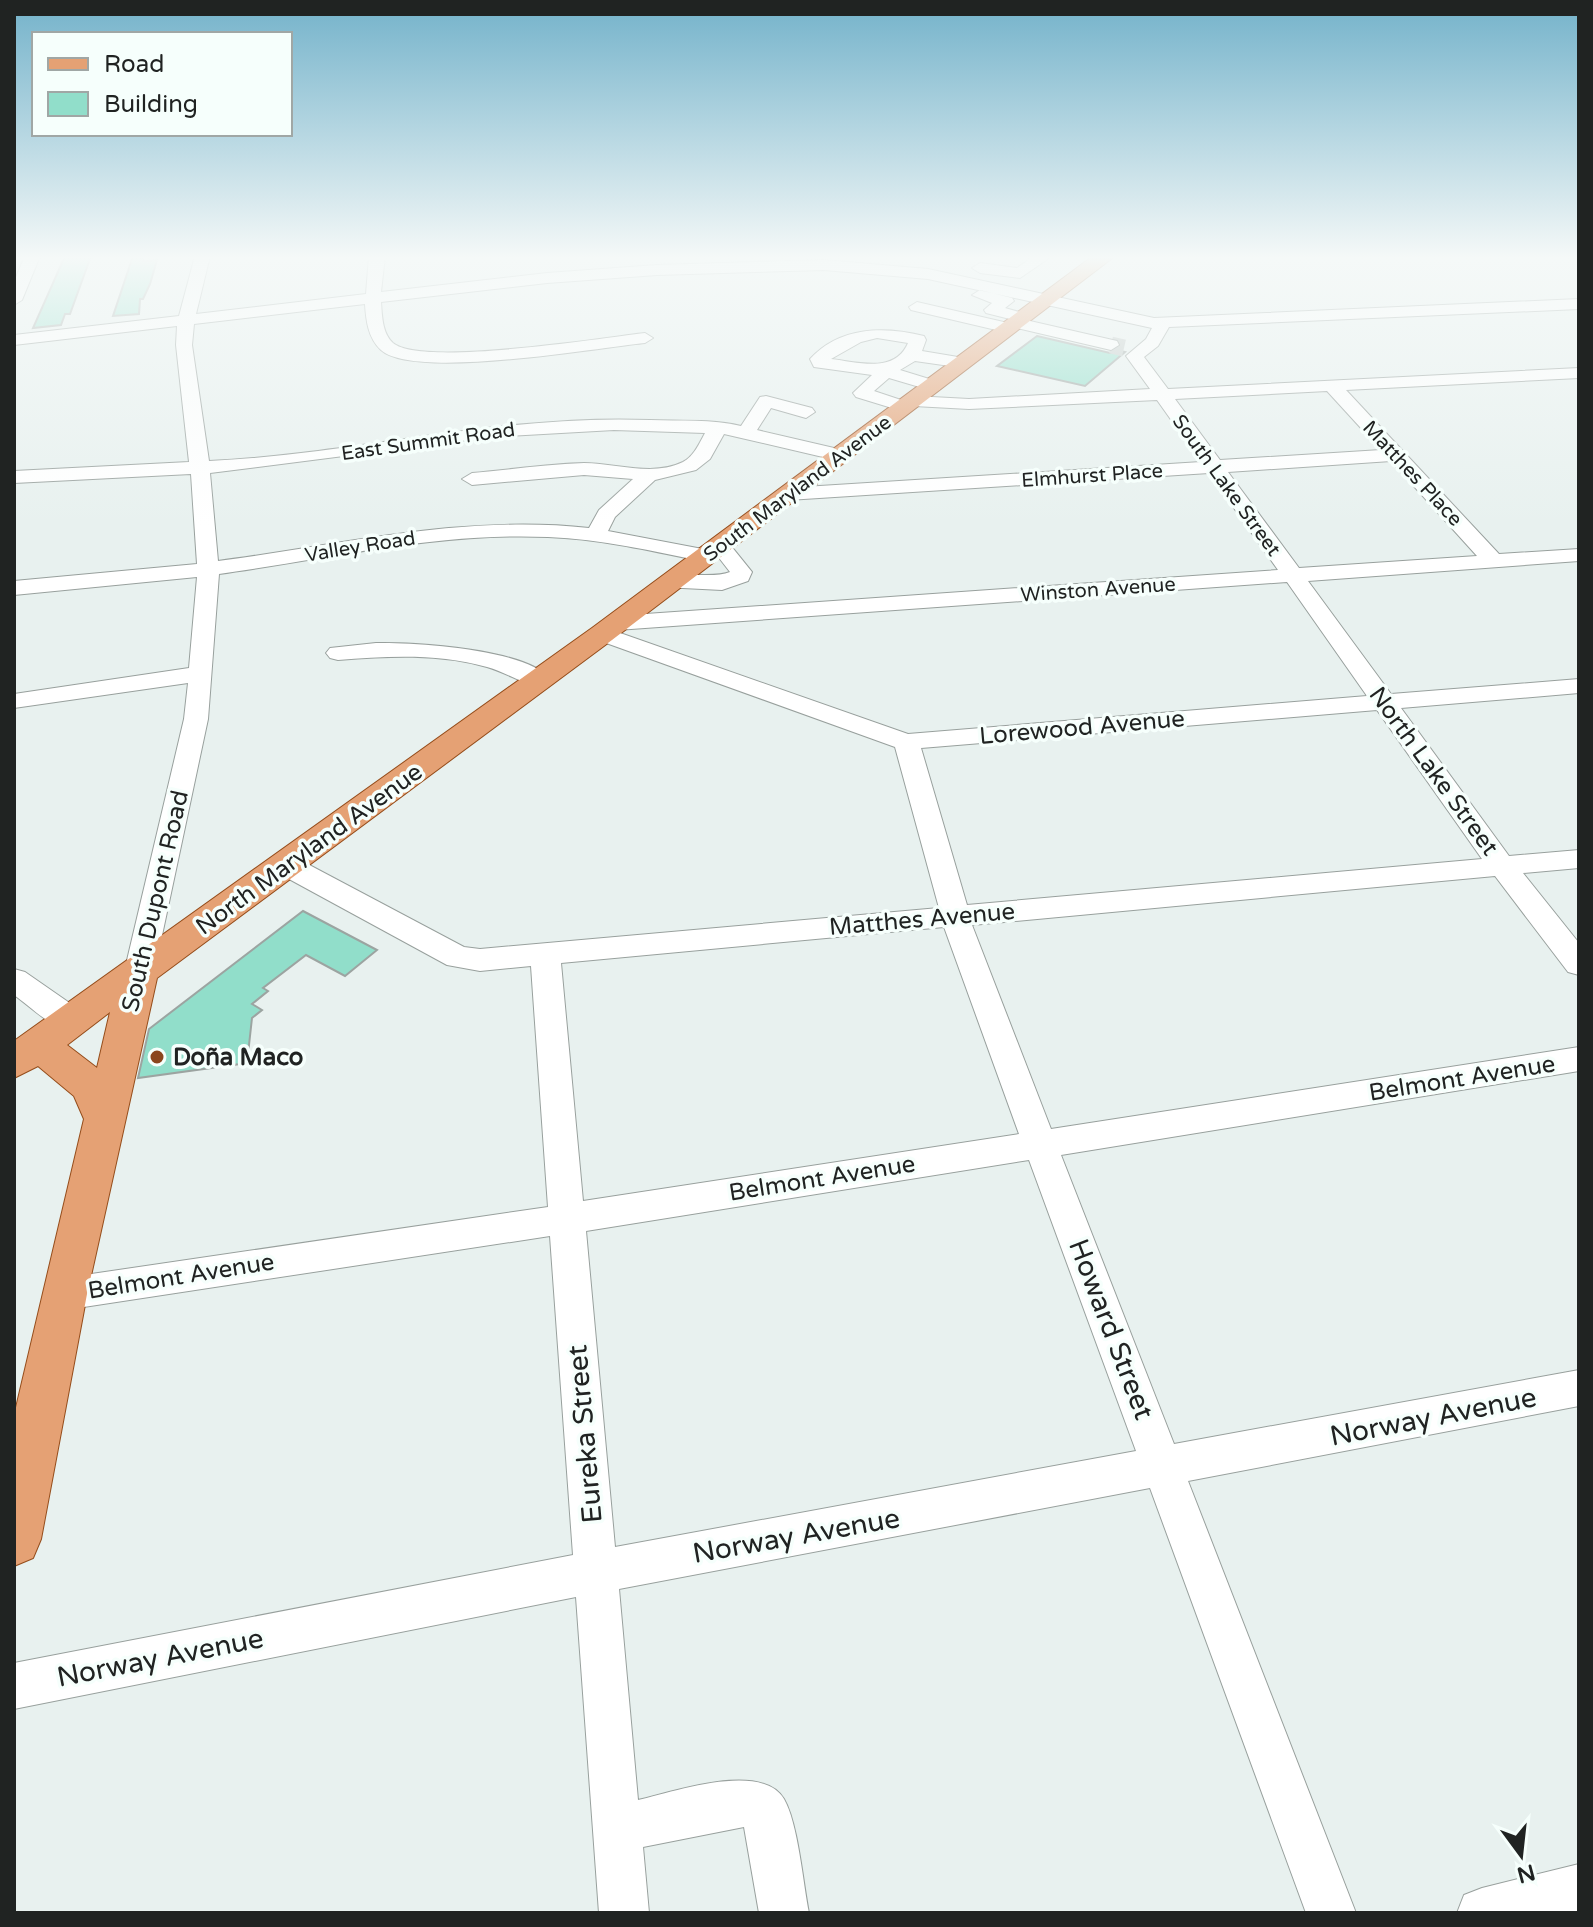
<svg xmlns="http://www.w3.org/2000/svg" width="1593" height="1927" viewBox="0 0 1593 1927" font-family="'Varela Round',sans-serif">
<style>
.building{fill:#91deca;stroke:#9ca4a1;stroke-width:2}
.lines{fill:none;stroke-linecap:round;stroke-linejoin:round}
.minor-tunnel{stroke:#c0c8c6;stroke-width:17;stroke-dasharray:17 9;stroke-linecap:butt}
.minor-casing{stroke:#98a09d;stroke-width:2}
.major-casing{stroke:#954d1b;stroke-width:2}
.minor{fill:#fff;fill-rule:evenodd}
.major{fill:#e5a174;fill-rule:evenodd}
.poi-dot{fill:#8b461e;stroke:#f6fffc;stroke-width:3}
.labels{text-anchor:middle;stroke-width:7;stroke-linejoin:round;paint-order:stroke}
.far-street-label{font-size:20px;fill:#202322;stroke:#f6fffc}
.street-label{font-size:24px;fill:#202322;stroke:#f6fffc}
.poi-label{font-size:24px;font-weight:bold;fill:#202322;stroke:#f6fffc;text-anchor:start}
.near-street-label{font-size:28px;fill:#202322;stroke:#f6fffc}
</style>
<rect width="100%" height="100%" fill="#e8f1ef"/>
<path class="building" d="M65 256H91L70 314H65L61 325 33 328Z
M133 256H143V261L157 260 150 284 143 299H140L139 314 113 316Z
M1037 336 1110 353 1117 350 1125 352 1085 386 997 366Z
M303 911 377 950 345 976 306 955 263 988 268 991 252 1004 262 1010 252 1018 247 1063 138 1078 149 1029Z"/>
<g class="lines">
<path class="minor-tunnel" d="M1111 345 1124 348"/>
<g class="minor-casing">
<path id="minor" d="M25 256H40L22 300 14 305V282Z
M195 256H210L196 314 366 294 369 256H385L381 292 547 273 657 265 824 260 928 269 1154 318 1579 299V309L1169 327 1158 346 1144 357 1168 389 1579 368V378L1346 390 1499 554 1579 549V561L1308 581 1391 694 1579 679V693L1401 708 1509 856 1579 850V868L1523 873 1579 943V975L1568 972 1495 876 972 925 1051 1129 1579 1047V1071L1061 1155 1174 1444 1579 1370V1406L1188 1481 1356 1913H1306L1150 1488 619 1589 638 1800C674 1792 761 1761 784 1799 798 1823 803 1883 809 1913H759L744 1827 643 1847 649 1913H599L576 1597 14 1709V1663L573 1555 550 1236 64 1310 51 1306 46 1294 51 1282 64 1278 548 1207 531 966 480 971 447 965 278 873 274 866 278 859 288 857 298 859 464 947 480 949 939 908 895 747 595 639 591 634 595 629 603 627 908 734 1367 696 1287 582 617 630 609 628 606 623 609 618 617 616 1278 570 1209 473 788 500 778 494 788 488 1201 462 1157 400 969 409 914 406 905 412 856 397 853 393 872 375 814 367 810 359C840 326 885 326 924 336L926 340 922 351 964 358 973 363 964 368 915 361 900 370 939 382 942 386 939 390 933 391 889 378 874 391 904 401 913 396 969 399 1150 389 1126 356 1146 339 1152 328 928 279 824 270 657 275 547 283 381 302C382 315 382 333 393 343 421 367 601 338 645 333L653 338 645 343C596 348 414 380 381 350 368 338 366 320 365 304L194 324 192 345 209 461C357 454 499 414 650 420 680 421 712 419 741 426L760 397 766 396 812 408 815 412 806 418 771 408 757 430 847 451 850 455 840 461 724 434 710 459 696 470 655 480 615 517 608 531 713 551 716 556 713 561 705 562C653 551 601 539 548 537 437 532 328 559 219 574L208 719 154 973 150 981 139 984 128 981 124 973 184 719 188 683 14 708V694L189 668 197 577 14 595V581L197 564 191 474 14 483V471L189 462 176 345 177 326 14 345V335L179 316ZM877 338 908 343C895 374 858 362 831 359L861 342ZM1327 391 1381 450 1220 460 1175 399ZM614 430 705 433C699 444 694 456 683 462 652 477 616 463 584 463 547 464 509 470 472 473L462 479 472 485 584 475 633 479 599 510 589 528C464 514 341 545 218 561L210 473 492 437ZM1391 461 1477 556 1299 568 1228 472ZM1377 710 1482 859 967 905 921 748ZM944 927 1019 1134 583 1201 561 963ZM1029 1160 1136 1451 615 1547 586 1231Z
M1034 256H1052L1020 278 980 273 972 268 980 263 1017 268Z
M980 290 1012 298 1014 301 1005 308 1030 315V321L1117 341 1119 345 1111 350 1017 328 1009 333 911 310 909 307 917 302 1008 323 1010 319 986 313 984 310 992 303 972 295Z
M720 539 727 541 752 572 748 581 722 590 663 587 660 582C672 568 711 580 730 572L709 545Z
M376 643C413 642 529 649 551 680L547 685 539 687C521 683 505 672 487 667 439 653 387 656 338 660L330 658 326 653 330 648Z
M14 969 25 972 84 1013 89 1021 84 1029C59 1037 34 1009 14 995Z
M1579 1864V1913H1457L1464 1895 1482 1888Z"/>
</g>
<g class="major-casing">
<path id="major" d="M1093 256H1115L612 640 157 978 87 1294 41 1539 33 1558 14 1566V1416L84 1119 74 1096 38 1066 14 1078V1041L592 628ZM110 1012 97 1068 67 1045Z"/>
</g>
<use href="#minor" class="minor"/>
<use href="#major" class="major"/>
</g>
<linearGradient id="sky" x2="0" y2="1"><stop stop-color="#73b2ca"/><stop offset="0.49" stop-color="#f5f9f8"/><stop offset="1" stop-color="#f5f9f8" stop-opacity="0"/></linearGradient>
<rect width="1593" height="526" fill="url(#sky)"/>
<circle class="poi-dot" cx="157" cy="1057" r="8"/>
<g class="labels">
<g class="far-street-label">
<text transform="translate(428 441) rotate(-8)" y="7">East Summit Road</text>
<text transform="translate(1413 473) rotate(47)" y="7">Matthes Place</text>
<text transform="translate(1092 475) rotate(-4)" y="7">Elmhurst Place</text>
<text transform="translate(1227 485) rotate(54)" y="7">South Lake Street</text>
<text transform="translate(797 488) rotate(-37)" y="7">South Maryland Avenue</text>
<text transform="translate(360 546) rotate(-9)" y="7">Valley Road</text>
<text transform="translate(1098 589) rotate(-4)" y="7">Winston Avenue</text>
</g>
<g class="street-label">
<text transform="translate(1082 727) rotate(-5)" y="8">Lorewood Avenue</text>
<text transform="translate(1434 771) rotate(54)" y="8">North Lake Street</text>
<text transform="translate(309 849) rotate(-36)" y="8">North Maryland Avenue</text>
<text transform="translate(155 901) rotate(-77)" y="8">South Dupont Road</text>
<text transform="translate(922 919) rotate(-5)" y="8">Matthes Avenue</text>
<text transform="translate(1462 1078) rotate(-9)" y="8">Belmont Avenue</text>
<text transform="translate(822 1178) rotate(-9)" y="8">Belmont Avenue</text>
<text transform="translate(181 1276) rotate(-9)" y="8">Belmont Avenue</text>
</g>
<g class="poi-label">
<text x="173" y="1065">Doña Maco</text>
</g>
<g class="near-street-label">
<text transform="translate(1112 1329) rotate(69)" y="10">Howard Street</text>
<text transform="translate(1433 1416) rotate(-11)" y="10">Norway Avenue</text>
<text transform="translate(584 1434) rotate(-95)" y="10">Eureka Street</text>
<text transform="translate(796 1535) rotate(-10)" y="10">Norway Avenue</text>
<text transform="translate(160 1657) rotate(-11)" y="10">Norway Avenue</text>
</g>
</g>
<rect width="1593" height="1927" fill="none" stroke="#202322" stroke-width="32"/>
<rect x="32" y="32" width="260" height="104" fill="#f6fffc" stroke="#a0a7a5" stroke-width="2"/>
<rect x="48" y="58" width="40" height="12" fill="#e5a174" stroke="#a0a7a5" stroke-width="2"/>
<text x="104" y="72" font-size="24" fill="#202322">Road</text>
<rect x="48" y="92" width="40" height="24" fill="#91deca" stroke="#a0a7a5" stroke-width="2"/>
<text x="104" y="112" font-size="24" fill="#202322">Building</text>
<g transform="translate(1521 1855) rotate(165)" stroke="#f6fffc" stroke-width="6" paint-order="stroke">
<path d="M0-6L14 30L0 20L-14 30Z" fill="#202322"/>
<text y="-12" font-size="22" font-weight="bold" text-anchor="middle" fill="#202322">N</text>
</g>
</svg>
